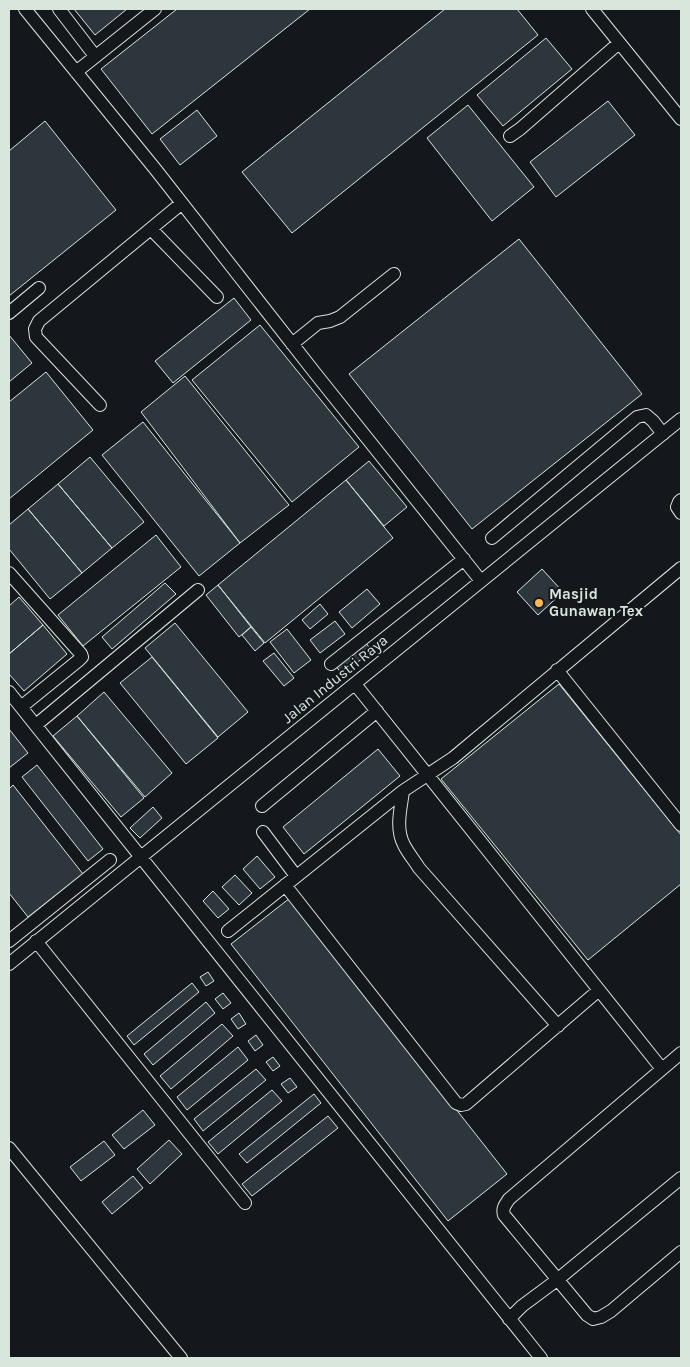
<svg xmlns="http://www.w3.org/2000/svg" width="690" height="1367" viewBox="0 0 690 1367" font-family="Karla,sans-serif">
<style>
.building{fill:#2c363c;stroke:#d8e6dc}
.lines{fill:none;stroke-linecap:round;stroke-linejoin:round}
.minor-casing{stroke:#d8e6dc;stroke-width:14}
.minor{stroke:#14181c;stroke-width:12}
.poi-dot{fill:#ffb74d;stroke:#14181c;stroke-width:2}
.labels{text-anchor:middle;stroke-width:4;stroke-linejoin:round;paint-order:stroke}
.poi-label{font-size:15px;font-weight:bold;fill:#d8e6dc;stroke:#14181c;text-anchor:start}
.street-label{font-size:15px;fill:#d8e6dc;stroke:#14181c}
</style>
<rect width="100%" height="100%" fill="#14181c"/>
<path class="building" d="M74 9H127L95 35Z
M177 9H310L152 134 101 69Z
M445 9H517L538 35 292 233 242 172Z
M546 38 572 69 503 126 477 95Z
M608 101 635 135 556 197 530 162Z
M468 105 534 187 492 221 427 138Z
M197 110 217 136 180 165 160 139Z
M45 121 116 210 9 296V151Z
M519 239 642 394 472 529 349 374Z
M234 298 251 320 173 383 155 361Z
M260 325 359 447 292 502 192 380Z
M9 335 32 363 9 382Z
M46 372 93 430 9 499V402Z
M185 376 289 505 240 543 141 412Z
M143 422 240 543 199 576 102 455Z
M90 457 144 522 112 548 58 484Z
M369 461 407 507 384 526 346 480Z
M346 480 393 538 265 643 218 585Z
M58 484 112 548 82 573 28 509Z
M28 509 82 573 50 599 9 549V525Z
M156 535 181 567 83 646 58 615Z
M542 569 563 592 538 615 517 592Z
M165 583 176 594 112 649 102 637Z
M218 585 251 627 239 637 206 595Z
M367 589 380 604 352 628 339 612Z
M19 597 43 625 9 654V606Z
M320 604 328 614 310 629 302 620Z
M335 621 345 634 320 653 310 640Z
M175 623 248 712 218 737 145 648Z
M43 625 67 654 24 691 9 674V654Z
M251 627 264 643 255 651 242 635Z
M287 629 311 660 294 673 270 642Z
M365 642 372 651 342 674 335 665Z
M274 653 294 678 284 686 263 661Z
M152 657 218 738 186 764 120 683Z
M559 684 681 835V884L588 960 441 779Z
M104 692 172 773 145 797 77 716Z
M77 716 144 798 121 817 53 736Z
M9 729 28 753 9 768Z
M378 749 400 776 304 854 283 827Z
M37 765 103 849 88 861 22 777Z
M13 785 83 874 28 917 9 893V789Z
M153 807 162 818 140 838 130 828Z
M257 856 275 877 260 889 243 869Z
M235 875 252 893 239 905 222 887Z
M213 891 229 909 218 918 203 901Z
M290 898 507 1174 448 1221 231 944Z
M208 972 214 981 206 986 200 977Z
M192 983 199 992 134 1045 127 1036Z
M223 993 231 1003 223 1009 215 999Z
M206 1002 215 1013 153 1065 144 1054Z
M239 1013 246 1024 238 1029 231 1019Z
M222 1024 233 1036 171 1089 160 1076Z
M256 1035 263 1045 255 1051 248 1041Z
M238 1047 248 1060 187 1110 177 1097Z
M273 1057 280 1066 273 1071 266 1062Z
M256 1069 266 1080 203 1131 194 1119Z
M290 1078 297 1087 288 1093 281 1084Z
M272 1090 282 1101 218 1154 208 1142Z
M314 1094 321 1103 247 1163 239 1154Z
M143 1110 155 1125 124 1149 112 1135Z
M328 1116 338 1128 252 1196 242 1184Z
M169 1140 182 1154 150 1184 137 1169Z
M104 1141 115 1155 81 1181 70 1167Z
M133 1176 143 1188 112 1214 102 1202Z"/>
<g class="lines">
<g class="minor-casing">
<path id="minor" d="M25 9 156 170 315 373 481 581
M59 9 95 56
M592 9 681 119
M76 72 155 9
M510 136 520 129 619 43
M151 229 217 297
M9 313 39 288
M292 344 318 323 330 321 340 317 394 274
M100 405 36 337 35 329 39 321 182 203
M681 500 679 502 677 507 681 513
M492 538 637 417 646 415 653 421 663 434
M9 573 81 654 82 657 79 660 21 707
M331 664 464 559
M557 670 681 825
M355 684 662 1069
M9 692 541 1358
M36 725 198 590
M403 791C401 808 395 828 404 845 408 853 414 860 419 868L558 1026
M262 806 377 711
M263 832 296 876
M285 885 456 1103 461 1105 466 1104 599 990
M228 931 403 791 453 758 681 568
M9 941 110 860
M36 941 245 1203
M9 964 681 419
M681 1053 509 1199C505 1205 502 1208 504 1215L587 1315 593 1319 601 1317 611 1311 681 1252
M9 1148 181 1358
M509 1319 522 1306 557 1280 681 1178"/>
</g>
<use href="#minor" class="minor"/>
</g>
<circle class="poi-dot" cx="539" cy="603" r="5"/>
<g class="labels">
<g class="poi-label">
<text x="549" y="599">Masjid<tspan x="549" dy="17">Gunawan Tex</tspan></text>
</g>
<g class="street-label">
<text transform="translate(335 679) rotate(-39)" y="5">Jalan Industri Raya</text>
</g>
</g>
<rect width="690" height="1367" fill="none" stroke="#d8e6dc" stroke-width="20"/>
</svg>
